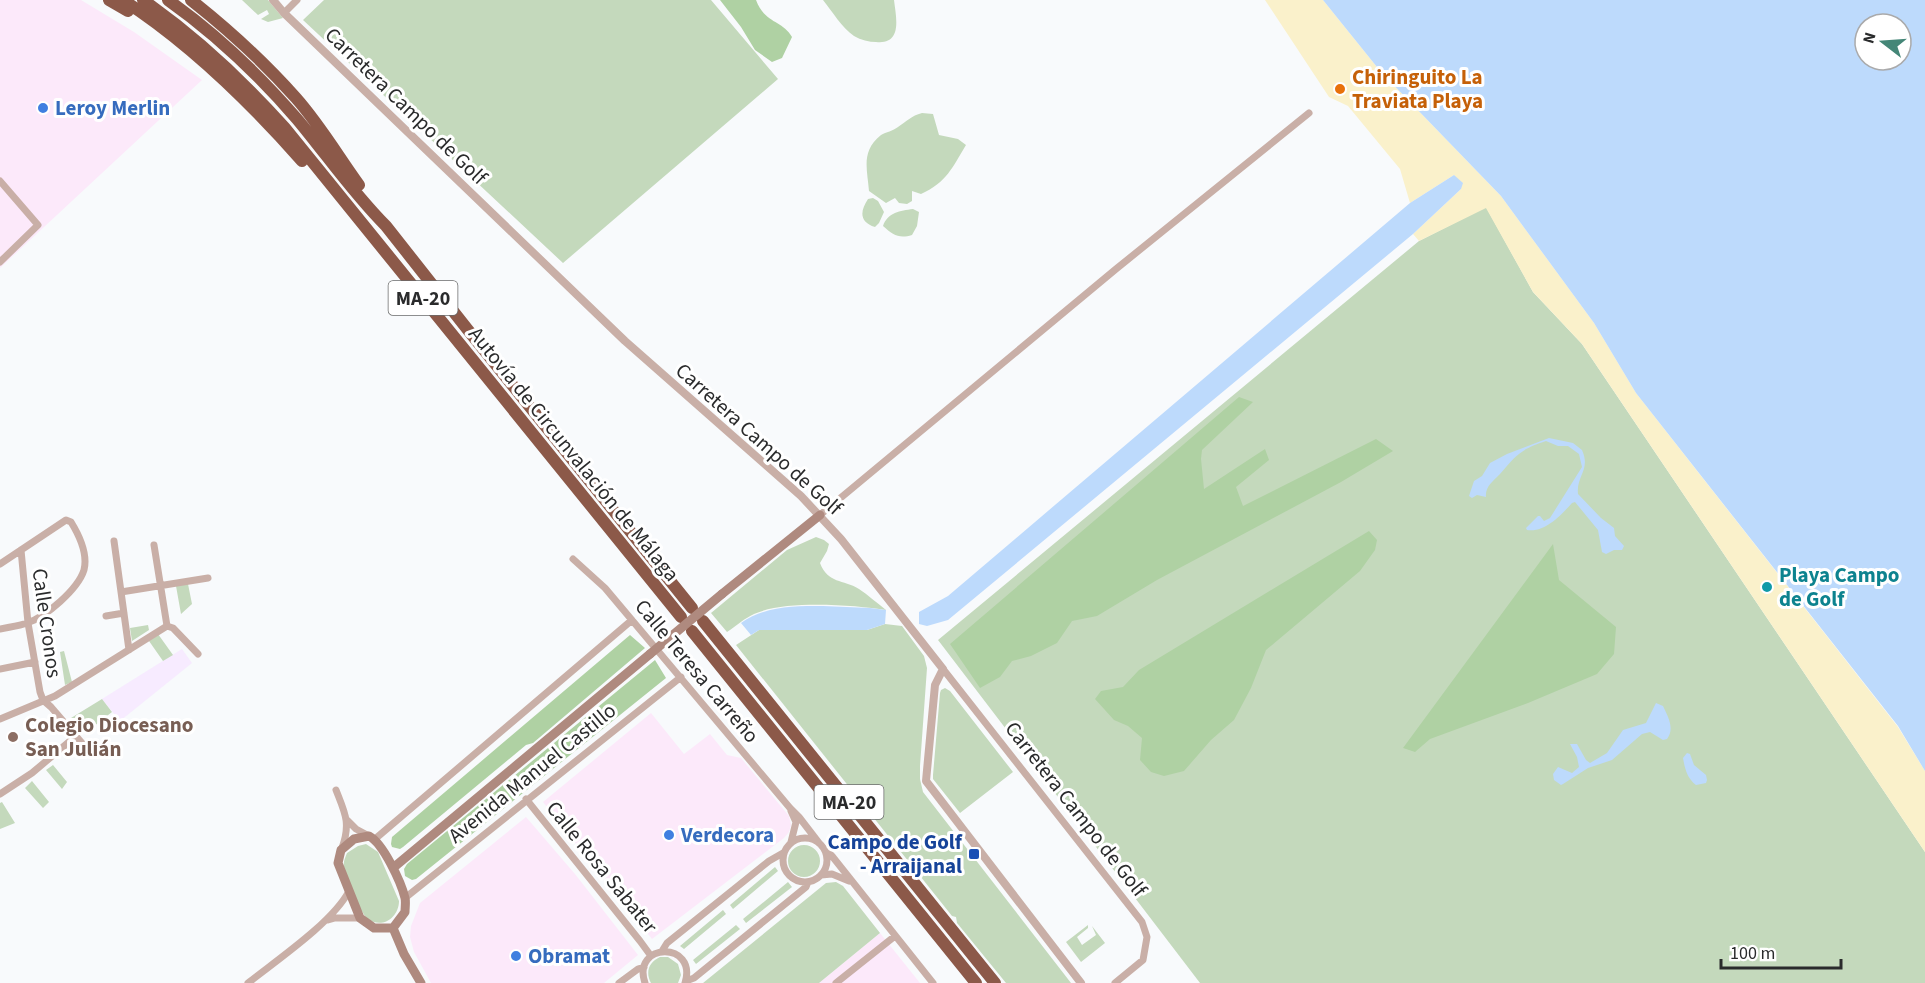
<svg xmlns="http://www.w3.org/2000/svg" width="1925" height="983" viewBox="0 0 1925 983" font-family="'Source Sans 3',sans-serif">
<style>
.commercial{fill:#fce9fa}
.industrial{fill:#f7ebff}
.green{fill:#c4d9bc}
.forest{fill:#afd1a3}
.sand{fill:#faf1cb}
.water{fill:#bddafc;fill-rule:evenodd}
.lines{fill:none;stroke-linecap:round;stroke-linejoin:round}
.minor{stroke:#c9afa7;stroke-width:7}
.tertiary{stroke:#c9afa7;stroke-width:8}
.secondary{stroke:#af8a7f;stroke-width:9}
.motorway{stroke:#8c5949;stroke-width:12}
.secondary-bridge{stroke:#af8a7f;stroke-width:9}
.food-dot{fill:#e8710a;stroke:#fff;stroke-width:2}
.shop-dot{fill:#3f7fe0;stroke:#fff;stroke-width:2}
.culture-dot{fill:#0f9aa8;stroke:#fff;stroke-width:2}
.education-dot{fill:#8d6e63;stroke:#fff;stroke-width:2}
.transit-dot{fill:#1a4fb4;stroke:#fff;stroke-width:2}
.labels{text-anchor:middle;stroke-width:6;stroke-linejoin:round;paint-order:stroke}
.shield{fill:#fff;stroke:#6a6b6b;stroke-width:1.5}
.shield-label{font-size:20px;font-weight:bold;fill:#2a2b2c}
.food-label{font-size:21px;font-weight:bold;fill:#c56008;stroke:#fff;text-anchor:start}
.street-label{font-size:21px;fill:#2a2b2c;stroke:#fff}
.shop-label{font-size:21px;font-weight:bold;fill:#366cbe;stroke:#fff;text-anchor:start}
.culture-label{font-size:21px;font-weight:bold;fill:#0d838f;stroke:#fff;text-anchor:start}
.education-label{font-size:21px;font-weight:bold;fill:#785e54;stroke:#fff;text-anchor:start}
.transit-label{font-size:21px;font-weight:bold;fill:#164399;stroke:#fff;text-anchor:end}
</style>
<rect width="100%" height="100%" fill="#f8fafc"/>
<path class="commercial" d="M0 0H81L134 32 202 80 0 268Z
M651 713 684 754 710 734 727 755 741 758 789 816 791 825 789 832 784 838 652 939 543 802Z
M526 817 575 874 638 955 604 983H431L414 952 410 937 411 926 420 903Z
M880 933 920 983H819Z"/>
<path class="industrial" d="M182 649 192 663 120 721 102 699Z"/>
<path class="green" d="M242 0H268L283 18 268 22 261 19 269 14 267 10 258 15Z
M324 0H711L778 79 563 263 303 20Z
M823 0H894C896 17 903 45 876 42 869 42 861 40 854 36 842 28 832 11 823 0Z
M922 113 933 114 939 135 958 139 966 145C952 168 947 182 921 194L912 191V201L907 204 899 203 895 198 886 203 869 191C867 168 861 151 881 135 886 132 893 131 898 127 907 121 911 116 922 113Z
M873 198 878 201 884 212 879 223 875 227C859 222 860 211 868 199Z
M1486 207 1533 292 1582 344 1925 852V983H1200L938 640 1419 241Z
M913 209 919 212 917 226 912 235C899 239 893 235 883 226 888 212 900 211 913 209Z
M816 537 824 540 829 544 827 551 820 563C828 584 843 579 859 589 868 595 877 603 886 610 853 605 784 600 754 614 745 618 736 626 727 632L711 613 787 550Z
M188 584 192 604 181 614 176 586Z
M885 624 902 626 924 656 927 668 920 766V779L923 792 1071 983H1006L957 923 956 917 952 916 736 645 759 630H867Z
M148 625 149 630 132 641 130 628Z
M158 634 173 655 163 661 149 641Z
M64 651 72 682 65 685 60 652Z
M945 688 950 691 1013 772 960 813 933 779V775L940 693 941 690Z
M102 699 112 712 84 734 71 718Z
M53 765 67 782 62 789 46 770Z
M32 781 49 802 43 808 25 788Z
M2 802 15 823 0 829V803Z
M366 844 378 852 399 901C399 918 381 930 367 918 360 912 346 876 344 867 343 862 345 858 347 853L358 846Z
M788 861a16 16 0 1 1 32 0a16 16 0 1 1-32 0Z
M775 867 778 871 733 909 730 905Z
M788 882 792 887 746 923 743 919Z
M836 882 843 886 880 933 819 983H703L826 883Z
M723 910 726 914 684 949 680 946Z
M736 925 740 929 696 964 693 960Z
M1088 925V928L1077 937 1082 945 1096 935 1092 926 1105 943 1081 962 1066 942Z
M660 957H668L678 964 681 975 678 983H651C645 972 649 962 660 957Z"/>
<path class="forest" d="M720 0H756C765 24 782 20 792 37L782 58 772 62 755 50 741 27Z
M1239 397 1253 402 1202 450 1201 459 1204 489 1265 449 1269 460 1236 487 1243 506 1376 439 1393 451 1341 482 1157 580 1097 616 1072 621 1057 643 1031 656 1012 661 1000 677 980 688 950 644Z
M1369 531 1377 540 1375 550 1360 571 1266 650 1251 688 1234 720 1211 740 1184 771 1164 776 1151 772 1140 760 1142 738 1128 726 1114 720 1095 699 1101 691 1123 687 1139 670Z
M1553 544 1559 580 1616 627 1614 654 1597 674 1528 703 1430 739 1415 752 1403 748Z
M630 635 645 648 533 743 526 745 403 847 400 849 392 847 391 844 392 837Z
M655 660 666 678 416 879 412 880 405 876 404 869 407 864Z"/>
<path class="sand" d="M1265 0H1323L1381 72 1501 196 1594 323 1636 393 1898 727 1925 771V852L1582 344 1533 292 1486 208 1419 241 1413 234 1461 189 1454 175 1410 203 1400 169 1348 106 1329 97Z"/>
<path class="water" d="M1323 0H1925V771L1898 726 1636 393 1594 323 1501 196 1381 72ZM1865 24H1901V60H1865Z
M1454 175 1463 183 1461 189 1413 234 948 620 927 626 919 624V612L948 596 1410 203Z
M1549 438 1573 443 1582 450C1591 470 1576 476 1578 494L1601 518 1614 528 1615 536 1624 546 1622 550H1614L1606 554 1602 552 1598 530 1575 502 1572 503C1561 515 1545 533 1527 530L1526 528 1538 516H1540L1544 521 1550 518 1582 467 1579 454 1568 446H1558L1546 441C1521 449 1516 455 1500 474 1492 482 1485 487 1486 497L1477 495 1472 498 1469 496 1474 481 1482 476 1490 463 1507 454Z
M823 606 870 608 886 610 885 624 867 630H759L751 635 741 623C766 606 793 606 823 606Z
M1656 703 1663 706C1668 717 1675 728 1667 739L1663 740 1650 732 1642 734 1612 760 1588 768 1563 784 1561 785 1554 780 1553 774 1558 767 1572 773 1579 767 1577 757 1570 744H1577L1586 760 1590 763 1607 753 1623 730 1646 723Z
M1687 753 1690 754 1694 765 1706 775 1707 780 1706 783 1696 785C1687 778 1685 769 1683 758Z"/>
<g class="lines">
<path class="minor" d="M284 13 297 0
M0 181 38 225 0 262
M820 515 1116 269 1309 113
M114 541 129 650
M154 545 167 626
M21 550 28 623 40 692 43 700
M573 559 605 588 790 808 799 817 819 843
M0 564 66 520 71 522C79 535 88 554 84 570 78 589 46 617 27 623 19 626 9 627 0 629
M121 592 208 578
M106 616 124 613
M0 669 35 662
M943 669 1142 922 1147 937 1143 960 1115 983
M43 700 51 707 88 750
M0 719 55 696 167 626 173 628 198 654
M336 790C345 813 351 823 342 848
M0 794 32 773 76 736
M526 799 640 941 651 956
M791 811 796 822 791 842
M347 820 356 829 369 836
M783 860a22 22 0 1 1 44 0a22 22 0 1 1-44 0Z
M375 839 632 620
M825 849 832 856 933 983
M821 875 832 874 849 881
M405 898 681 677
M328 920 335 918H360
M662 951 667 943 769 861 783 853
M686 981 694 978 806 887 808 882
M248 983C277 960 333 922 349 891
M619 983 638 969 644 967
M645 983C631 942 698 941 685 983
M836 983 895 936"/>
<path class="tertiary" d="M273 0 284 13 625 341 801 496 841 539 943 669 935 685 926 781 1081 983"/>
<path class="secondary" d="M722 594 820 515
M369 836C383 843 401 882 405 898 406 902 405 908 405 912L393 928H374L360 918 338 863 341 850 354 839Z
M393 868 650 654
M393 928 404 954 421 983"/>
<path class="motorway" d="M109 0 128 11
M123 0C191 44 249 101 302 161
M143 0C196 37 242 80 285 128L681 617
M168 0C216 34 259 75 297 119 327 155 353 193 386 226L468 330 692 608
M191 0C229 30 264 62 296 98 320 125 338 156 359 185
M703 621 995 983
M692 631 976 983"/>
<path class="secondary-bridge" d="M650 654 722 594"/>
</g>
<circle class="food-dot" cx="1340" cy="89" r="6"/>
<g class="shop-dot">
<circle cx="43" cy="108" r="6"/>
<circle cx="669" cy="835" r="6"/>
<circle cx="516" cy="956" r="6"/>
</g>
<circle class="culture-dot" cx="1767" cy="587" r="6"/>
<circle class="education-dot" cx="13" cy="737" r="6"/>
<rect class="transit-dot" x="968" y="848" width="12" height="12" rx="3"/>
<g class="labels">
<g class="shield">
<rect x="388.5" y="281" width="69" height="34" rx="4.5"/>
<rect x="814.5" y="785" width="69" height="34" rx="4.5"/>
</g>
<g class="shield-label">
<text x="423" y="305">MA-20</text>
<text x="849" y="809">MA-20</text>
</g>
<g class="food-label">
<text x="1352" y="84">Chiringuito La<tspan x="1352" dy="24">Traviata Playa</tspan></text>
</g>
<g class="street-label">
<text transform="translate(406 106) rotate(44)" y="7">Carretera Campo de Golf</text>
<text transform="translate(759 439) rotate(42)" y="7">Carretera Campo de Golf</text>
<text transform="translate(574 454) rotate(51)" y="7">Autovía de Circunvalación de Málaga</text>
<text transform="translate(47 623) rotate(82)" y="7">Calle Cronos</text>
<text transform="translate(697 671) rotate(50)" y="7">Calle Teresa Carreño</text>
<text transform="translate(532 773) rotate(-39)" y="7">Avenida Manuel Castillo</text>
<text transform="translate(1076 809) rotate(52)" y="7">Carretera Campo de Golf</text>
<text transform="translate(602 867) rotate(51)" y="7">Calle Rosa Sabater</text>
</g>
<g class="shop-label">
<text x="55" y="115">Leroy Merlin</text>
<text x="681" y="842">Verdecora</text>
<text x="528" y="963">Obramat</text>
</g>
<g class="culture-label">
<text x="1779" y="582">Playa Campo<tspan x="1779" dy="24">de Golf</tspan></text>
</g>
<g class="education-label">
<text x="25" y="732">Colegio Diocesano<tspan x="25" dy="24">San Julián</tspan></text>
</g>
<g class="transit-label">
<text x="962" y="849">Campo de Golf<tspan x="962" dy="24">- Arraijanal</tspan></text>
</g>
</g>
<g transform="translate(1883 42) rotate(287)"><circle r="28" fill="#ffffff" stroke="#aaaaab" stroke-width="1.5"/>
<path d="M0-4.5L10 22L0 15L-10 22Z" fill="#448677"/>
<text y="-9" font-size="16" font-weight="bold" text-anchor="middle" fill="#2a2b2c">N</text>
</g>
<path d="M1721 959v9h120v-9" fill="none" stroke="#2a2b2c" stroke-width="3"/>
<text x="1730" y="959" font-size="18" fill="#2a2b2c" stroke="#ffffff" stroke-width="4.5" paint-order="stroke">100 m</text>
</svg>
